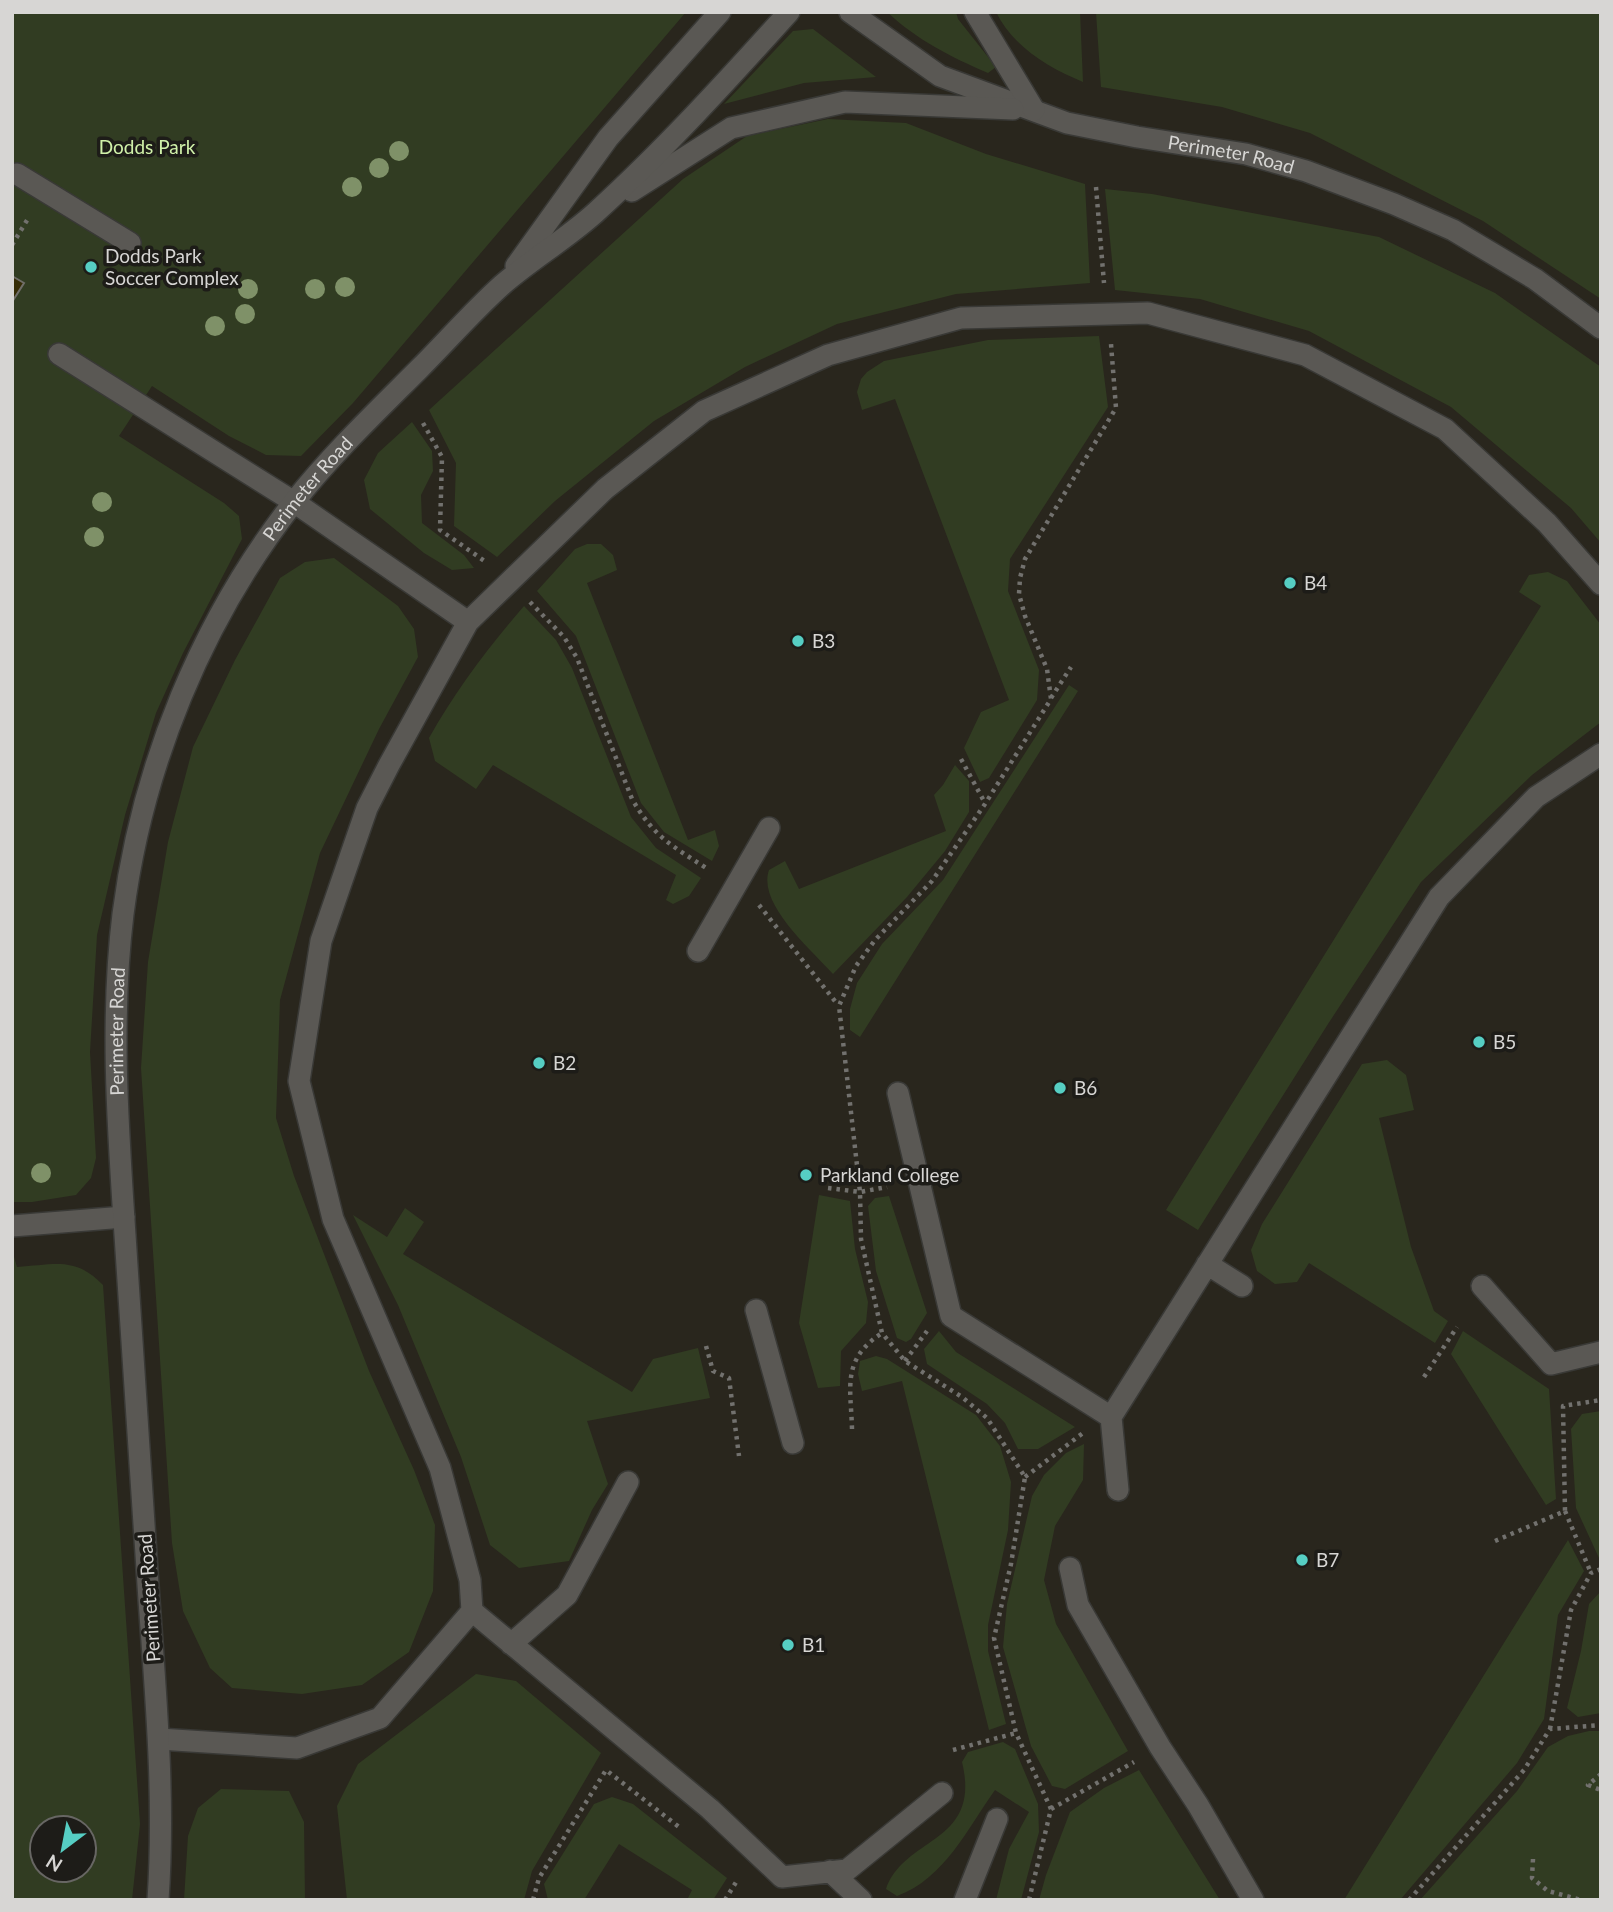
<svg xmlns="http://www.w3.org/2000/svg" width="1613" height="1912" viewBox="0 0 1613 1912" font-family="Lato,sans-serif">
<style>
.built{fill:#29261d;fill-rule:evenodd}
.green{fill:#313c22;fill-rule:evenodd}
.building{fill:#352c05;stroke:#6f6d68;stroke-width:2}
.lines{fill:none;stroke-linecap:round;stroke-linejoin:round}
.lane-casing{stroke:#393936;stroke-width:24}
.street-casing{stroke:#393936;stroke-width:24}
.path{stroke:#72716e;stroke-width:4.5;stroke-dasharray:3.5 5;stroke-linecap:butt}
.lane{stroke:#5a5854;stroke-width:21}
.street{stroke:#5a5854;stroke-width:21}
.tree{fill:#7f9168}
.poi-dot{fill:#56cec3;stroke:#1d1c18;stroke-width:2.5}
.labels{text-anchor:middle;stroke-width:7;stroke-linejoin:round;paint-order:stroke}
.park-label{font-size:19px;fill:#d0f1a9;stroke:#1d1c18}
.street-label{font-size:19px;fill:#d7d6d4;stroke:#1d1c18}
.poi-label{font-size:19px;fill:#d7d6d4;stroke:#1d1c18;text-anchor:start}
</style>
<rect width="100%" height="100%" fill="#1d1c18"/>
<path class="built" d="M326 12H1601V1900H12V521ZM42 1828H84V1870H42Z"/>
<path class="green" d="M12 12H686L353 403 301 456 266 455 229 436 152 386 119 436 224 503 239 516 242 539 183 653 156 713 125 815 97 935 90 1052 96 1158 91 1178 76 1195 32 1202H12Z
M887 12H956L958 19 996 67 988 73C951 57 917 40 887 12Z
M996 12H1080L1083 82C1049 68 1013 47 996 12Z
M1096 12H1601V299L1483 221 1310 133 1222 107 1101 87Z
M813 29 876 77 804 83 724 104 793 31Z
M828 119 906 123 986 154 1085 184 1090 283 956 294 837 324 745 367 654 421 555 501 497 557 454 526 456 463 429 410 683 179 747 136Z
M1105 189 1152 194 1379 237 1495 293 1601 367V543L1571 508 1451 407 1309 331 1200 299 1115 290Z
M1099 336 1108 407 1010 559 1008 591 1039 670 1037 700 989 778 980 782 964 748 981 712 1009 700 895 399 862 410 857 392 861 379 867 372 884 361 988 340Z
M412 422 432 451 433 471 421 495 422 523 464 555 474 568 452 570 424 553 370 509 364 480 378 453Z
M587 544H601L613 555 617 570 587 583 688 840 715 830 719 846 712 861 664 832 641 803 576 636 537 591 575 549Z
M334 558 398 606 414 629 418 657 379 729 320 853 280 1000 276 1118 294 1176 369 1371 414 1470 435 1525 433 1591 409 1652 362 1685 302 1694 232 1688 210 1668 183 1611 172 1543 141 1068 148 962 168 842 193 747 235 660 280 578 305 562Z
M1548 572 1567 581 1601 625V722L1532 775 1421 882 1328 1024 1198 1230 1166 1210 1541 606 1519 592 1529 575Z
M524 606 556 640 572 668 631 817 656 848 701 878 689 896 673 904 666 900 676 875 493 765 476 789 435 761 429 738C456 690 488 648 524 606Z
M1069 685 1078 691 860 1037 850 1030V1009L857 983 882 944 943 880Z
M955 765 969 781V812L945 851 907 897 833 974C812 950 757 904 769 870L785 861 799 889 946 831 934 795 943 785Z
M1387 1060 1406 1075 1414 1110 1379 1118 1411 1247 1434 1311 1448 1321 1435 1343 1309 1263 1297 1282 1275 1284 1257 1271 1251 1250 1262 1224 1362 1064Z
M819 1195 850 1201 855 1249 868 1302 866 1323 841 1351 840 1386 818 1388 799 1323Z
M889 1196 927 1313 911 1339 906 1342 897 1338 876 1271 868 1206 875 1198Z
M405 1208 424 1222 403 1254 632 1392 653 1359 698 1348 710 1398 587 1421 608 1484 592 1510 569 1561 519 1568 490 1545 461 1457 398 1305 353 1215 387 1237Z
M12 1250 17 1267C54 1265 75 1256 103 1285L140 1824 132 1900H12ZM42 1828H84V1870H42Z
M939 1331 956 1352 1075 1427 1038 1449H1018L1005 1423 987 1404 927 1364 924 1349Z
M1463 1331 1549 1389 1556 1499 1546 1505 1451 1354Z
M876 1356 887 1359 976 1415 1000 1446 1011 1482 1008 1530 988 1625V1651L1006 1724 989 1730 902 1381 862 1391 858 1374 860 1361Z
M1601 1411V1558H1599L1576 1508 1571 1429 1582 1414Z
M1084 1444 1083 1480 1055 1526 1044 1580 1056 1624 1128 1751 1065 1789 1052 1786 1031 1746 1003 1647 1007 1604 1032 1496 1044 1475 1066 1453Z
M1568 1540 1584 1571 1558 1615 1544 1719 1517 1763 1400 1900H1344Z
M1601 1591V1713L1578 1717 1567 1708 1581 1651 1589 1604Z
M476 1674 516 1681 601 1753 532 1871 524 1900H347L337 1806 358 1764Z
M1589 1731H1601V1900H1420L1517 1791 1548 1747 1568 1736Z
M1003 1742 1015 1749 1038 1804 1039 1832 1021 1900H996L1009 1849 1029 1812 995 1790C967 1829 945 1878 897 1896L886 1889C904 1836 982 1844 962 1762L968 1752Z
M1139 1770 1220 1900H1039L1046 1875 1070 1812 1104 1788Z
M221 1789 289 1791 304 1822 305 1900H184L188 1836 198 1808Z
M612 1797 633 1804 727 1878 713 1900H687L692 1890 619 1844 584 1900H548L544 1884 594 1804Z"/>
<path class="building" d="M12 276 24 283 12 302Z"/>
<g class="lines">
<g class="lane-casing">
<path id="lane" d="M17 174 130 243
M59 354 294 502 468 622
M698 951 769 828
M898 1093 951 1316 1111 1417 1118 1490
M12 1226 124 1217
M1207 1264 1242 1286
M1482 1286 1551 1364 1601 1352
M756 1310 793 1443
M1111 1417 1439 897 1536 797 1601 754
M1070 1568 1078 1605 1160 1747 1198 1805 1253 1900
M472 1611 710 1809 782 1877 847 1870 942 1793
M511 1644 567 1595 628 1482
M159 1739 297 1748 380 1718 472 1611 470 1580 440 1468 333 1219 299 1081 321 941 367 808 389 765 468 622 605 489 704 411 828 355 961 318 1148 313 1305 355 1445 429 1547 523 1601 584
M830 1871 861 1900
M965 1900 997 1819"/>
</g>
<g class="street-casing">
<g id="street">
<path id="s1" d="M850 12 940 76 1067 123 1137 137 1246 154 1306 171 1394 204 1453 230 1535 279 1601 328"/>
<path d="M975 12 1034 110"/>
<path d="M632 191 731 128 845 102 1013 109"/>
<path d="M516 266 608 138 720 12"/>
<path id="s2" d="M158 1900C165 1800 156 1699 149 1600 141 1478 133 1357 125 1235 118 1129 110 1020 123 914 142 766 202 619 294 502 332 454 376 412 419 369 447 341 473 311 502 285 532 259 566 239 595 213 664 150 727 81 789 12"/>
</g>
</g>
<path class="path" d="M1096 187 1104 283
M12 245 29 217
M423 423 442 457 440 530 486 562
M530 602 564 637 577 658 632 799C654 837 671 845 706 868
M1051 698 1071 667
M961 759 985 803
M759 905 838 1005
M828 1188 860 1192 887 1187
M706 1346 713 1371 729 1378 739 1456
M905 1361 927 1331
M1424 1377 1457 1327
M852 1429C851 1387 841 1360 882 1333
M1025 1477 1083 1433
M1565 1511 1591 1573
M1495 1541 1565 1511 1563 1406 1601 1400
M1550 1729 1571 1610 1591 1573 1601 1569
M953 1750 1016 1733
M1601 1774 1588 1785 1601 1790
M1051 1809 1134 1762
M1533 1859 1532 1878 1548 1891 1581 1900
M533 1900 539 1878 606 1770 679 1827
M725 1900 738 1879
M1029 1900 1051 1809 1016 1733 994 1638 1011 1564 1025 1477 987 1418 962 1397 905 1361 882 1333 861 1239 860 1192 839 1006 856 966 875 940 932 881 985 804 1051 699 1047 669 1025 616 1019 594 1020 578 1025 559 1116 408 1111 344
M1409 1900 1524 1770 1550 1729 1601 1725"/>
<use href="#lane" class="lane"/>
<use href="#street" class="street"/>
</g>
<g class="tree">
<circle cx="399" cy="151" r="10"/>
<circle cx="379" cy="168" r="10"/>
<circle cx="352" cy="187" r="10"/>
<circle cx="345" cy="287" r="10"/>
<circle cx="248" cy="289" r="10"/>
<circle cx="315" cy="289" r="10"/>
<circle cx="245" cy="314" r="10"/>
<circle cx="215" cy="326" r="10"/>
<circle cx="102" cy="502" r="10"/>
<circle cx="94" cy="537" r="10"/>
<circle cx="41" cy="1173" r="10"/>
</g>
<g class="poi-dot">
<circle cx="91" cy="267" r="7"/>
<circle cx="1290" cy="583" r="7"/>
<circle cx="798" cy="641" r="7"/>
<circle cx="1479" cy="1042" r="7"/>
<circle cx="539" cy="1063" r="7"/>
<circle cx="1060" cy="1088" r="7"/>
<circle cx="806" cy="1175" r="7"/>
<circle cx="1302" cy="1560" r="7"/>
<circle cx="788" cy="1645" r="7"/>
</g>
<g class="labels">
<g class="park-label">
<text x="147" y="154">Dodds Park</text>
</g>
<g class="street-label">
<text dy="7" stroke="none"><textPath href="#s1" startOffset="413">Perimeter Road</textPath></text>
<text dy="7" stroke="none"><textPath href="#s2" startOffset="1458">Perimeter Road</textPath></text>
<text dy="7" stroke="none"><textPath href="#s2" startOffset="870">Perimeter Road</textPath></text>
<text transform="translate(149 1598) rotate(-94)" y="7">Perimeter Road</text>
</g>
<g class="poi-label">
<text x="105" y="263">Dodds Park<tspan x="105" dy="22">Soccer Complex</tspan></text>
<text x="1304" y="590">B4</text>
<text x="812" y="648">B3</text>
<text x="1493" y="1049">B5</text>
<text x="553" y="1070">B2</text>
<text x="1074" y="1095">B6</text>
<text x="820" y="1182">Parkland College</text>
<text x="1316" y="1567">B7</text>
<text x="802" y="1652">B1</text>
</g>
</g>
<rect width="1613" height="1912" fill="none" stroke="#d7d6d4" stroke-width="28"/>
<g transform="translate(63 1849) rotate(212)"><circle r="33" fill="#1d1c18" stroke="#676663" stroke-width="2"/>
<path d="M0-5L12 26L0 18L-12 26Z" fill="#56cec3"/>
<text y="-10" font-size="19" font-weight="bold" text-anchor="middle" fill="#d7d6d4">N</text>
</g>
</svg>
